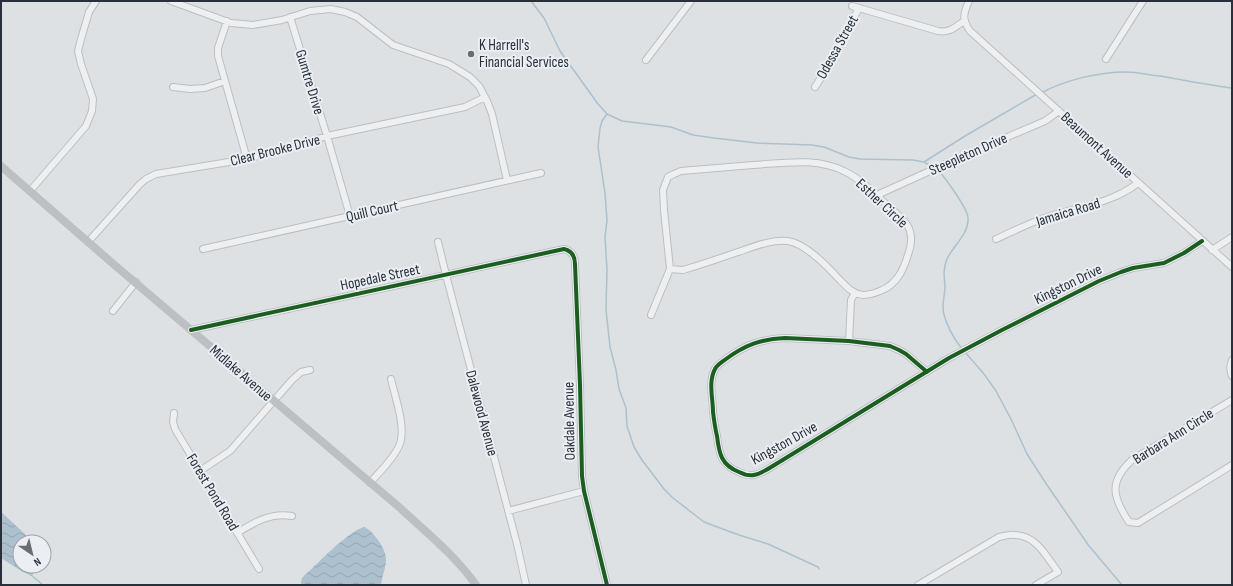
<svg xmlns="http://www.w3.org/2000/svg" width="1233" height="586" viewBox="0 0 1233 586" font-family="'Sofia Sans Condensed',sans-serif">
<style>
.water{fill:url(#water-waves)}
.lines{fill:none;stroke-linecap:round;stroke-linejoin:round}
.stream{stroke:#adc0cd;stroke-width:1.5}
.street-casing{stroke:#bcbfc1;stroke-width:8}
.street{stroke:#edeff0;stroke-width:6}
.secondary{stroke:#bcc0c3;stroke-width:8}
.cycleway-casing{stroke:#ebeff3;stroke-width:6}
.cycleway{stroke:#1b5e20;stroke-width:4}
.poi-dot{fill:#676e76;stroke:#ebeff3;stroke-width:1.5}
.labels{text-anchor:middle;stroke-width:4;stroke-linejoin:round;paint-order:stroke}
.poi-label{font-size:15px;fill:#27303b;stroke:#ebeff3;text-anchor:start}
.street-label{font-size:15px;fill:#27303b;stroke:#ebeff3}
</style>
<defs>
<pattern id="water-waves" width="16" height="10" patternUnits="userSpaceOnUse"><rect width="16" height="10" fill="#adc0cd"/><path d="M0 5q4-4 8 0t8 0" fill="none" stroke="#95a5b1"/></pattern>
</defs>
<rect width="100%" height="100%" fill="#dee1e3"/>
<path class="water" d="M1 512 25 534 31 542H20V566H35L32 576 23 572 1 558Z
M364 527C371 530 374 535 378 540 392 560 384 565 381 585H301V582L302 578C316 565 347 532 364 527Z"/>
<g class="lines">
<path class="stream" d="M531 1 544 18 560 51 598 104 607 114 622 121 671 127 693 135 714 138 757 143 812 145 824 147 849 157 860 159 913 160 924 162 933 167
M1041 93C1065 80 1098 72 1126 72 1137 72 1149 75 1160 76 1184 80 1208 85 1232 88
M607 114 602 121 600 128 598 147 605 193 607 220 605 237 607 269 606 310 610 347 616 370 619 389 626 408 627 426 634 447 642 460 664 489 673 498 704 522 739 535 768 544 818 567 819 569
M924 162 965 136 1037 94
M937 169C944 176 968 209 968 218 969 234 953 246 947 259 943 268 944 276 945 286 945 293 943 300 943 307 943 320 954 339 962 349
M964 351 984 374 996 391 1011 419 1027 454 1047 485 1089 546 1122 585
M31 575 43 585"/>
<g class="street-casing">
<path id="street" d="M171 1 231 23 253 25 282 20 310 11 331 9 345 12 357 17 393 45 449 64 470 77 479 86 487 101 492 114 507 180
M969 1C963 14 962 19 970 31L1232 267
M852 6 938 31C950 33 955 27 964 21
M290 17 327 136 350 216
M227 21 218 48V56L247 159
M1106 59 1143 1
M646 60 691 1
M173 87 190 89 205 88 225 81
M815 87 828 67 859 8
M30 191 86 126 92 111 93 99 81 64 78 51 81 39 89 12 96 1
M877 195 963 156 1045 121 1059 111
M996 239C1014 231 1031 222 1050 216 1080 207 1112 203 1138 183
M88 242 140 184 146 179 156 174 247 159 282 150 327 136 465 107 485 97
M438 242 446 275 517 544 526 585
M203 249 541 173
M1212 250 1232 237
M113 311 136 282
M651 315 670 269 664 210 663 190 668 177 674 174 681 171C705 169 729 167 753 165 784 163 817 157 846 172 862 180 875 194 888 206 903 219 915 227 910 248 905 266 899 284 880 291 875 293 869 295 863 295 852 294 845 285 838 278 826 265 806 244 788 241 770 239 751 248 735 253 718 259 700 265 683 270L670 269
M191 330 564 249C572 251 575 256 575 264L580 385 582 476 584 491 607 585
M849 341 851 300 855 293
M1232 360C1230 365 1230 371 1232 376
M927 372 906 354 899 350 890 346 849 341 785 338C761 339 745 345 726 359 722 362 717 365 715 369 708 382 713 398 713 412 714 420 715 428 717 436 719 453 721 465 739 472 743 474 749 476 754 475 764 473 772 466 781 461L949 358 1002 330 1099 281 1121 272 1133 268 1164 263 1184 253 1202 241
M1232 400 1132 460C1108 482 1113 498 1129 522L1138 523 1232 465
M174 413 173 422 175 429 259 569
M200 471 230 451 292 380 301 372 310 370
M370 483C380 471 393 460 399 446 407 429 395 397 391 379
M508 511 584 491
M237 533C255 522 271 512 292 516
M918 585 999 537C1004 536 1010 534 1015 535 1037 536 1046 556 1058 572L1036 585"/>
</g>
<use href="#street" class="street"/>
<path class="secondary" d="M1 166 111 262 399 507C426 532 455 555 476 585"/>
<g class="cycleway-casing">
<path id="cycleway" d="M191 330 564 249C572 251 575 256 575 264L580 385 582 476 584 491 607 585
M927 372 906 354 899 350 890 346 849 341 785 338C761 339 745 345 726 359 722 362 717 365 715 369 708 382 713 398 713 412 714 420 715 428 717 436 719 453 721 465 739 472 743 474 749 476 754 475 764 473 772 466 781 461L949 358 1002 330 1099 281 1121 272 1133 268 1164 263 1184 253 1202 241"/>
</g>
<use href="#cycleway" class="cycleway"/>
</g>
<circle class="poi-dot" cx="471" cy="54" r="4"/>
<g class="labels">
<g class="poi-label">
<text x="479" y="50">K Harrell's<tspan x="479" dy="17">Financial Services</tspan></text>
</g>
<g class="street-label">
<text transform="translate(837 47) rotate(-61)" y="5">Odessa Street</text>
<text transform="translate(310 82) rotate(73)" y="5">Gumtre Drive</text>
<text transform="translate(1097 145) rotate(42)" y="5">Beaumont Avenue</text>
<text transform="translate(275 150) rotate(-14)" y="5">Clear Brooke Drive</text>
<text transform="translate(968 154) rotate(-24)" y="5">Steepleton Drive</text>
<text transform="translate(882 203) rotate(43)" y="5">Esther Circle</text>
<text transform="translate(372 211) rotate(-13)" y="5">Quill Court</text>
<text transform="translate(1068 212) rotate(-17)" y="5">Jamaica Road</text>
<text transform="translate(380 277) rotate(-12)" y="5">Hopedale Street</text>
<text transform="translate(1068 284) rotate(-26)" y="5">Kingston Drive</text>
<text transform="translate(241 373) rotate(41)" y="5">Midlake Avenue</text>
<text transform="translate(482 413) rotate(75)" y="5">Dalewood Avenue</text>
<text transform="translate(569 421) rotate(-91)" y="5">Oakdale Avenue</text>
<text transform="translate(1173 436) rotate(-32)" y="5">Barbara Ann Circle</text>
<text transform="translate(784 443) rotate(-29)" y="5">Kingston Drive</text>
<text transform="translate(213 492) rotate(59)" y="5">Forest Pond Road</text>
</g>
</g>
<rect width="1233" height="586" fill="none" stroke="#27303b" stroke-width="4"/>
<g transform="translate(32 554) rotate(145)"><circle r="19" fill="#ebeff3" stroke="#9da3a9"/>
<path d="M0-3L7 15L0 10L-7 15Z" fill="#676e76"/>
<text y="-6" font-size="11" font-weight="bold" text-anchor="middle" fill="#27303b">N</text>
</g>
</svg>
